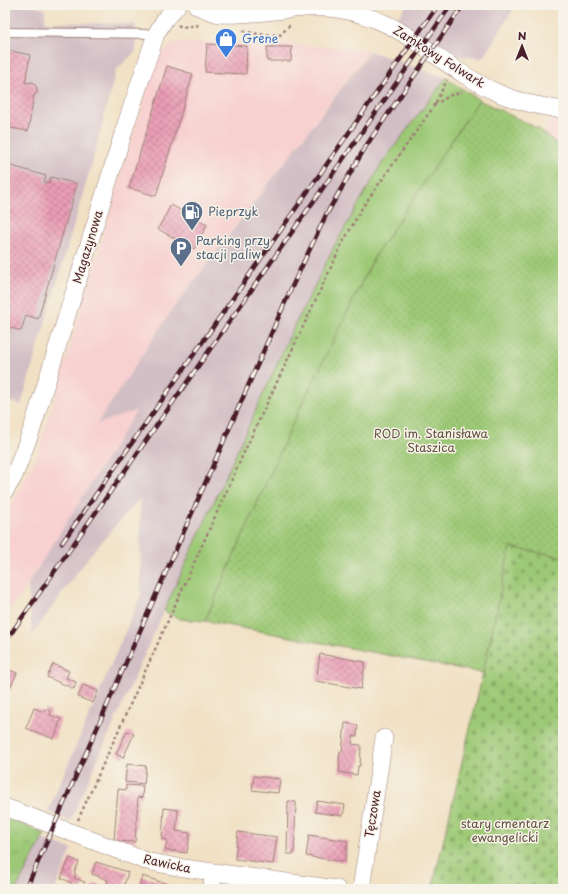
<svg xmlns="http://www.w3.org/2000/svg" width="568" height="894" viewBox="0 0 568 894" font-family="'Playpen Sans',sans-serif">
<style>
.built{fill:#f7d0cf}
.industrial{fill:#d2bec5}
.grass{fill:url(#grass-tufts);stroke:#747450}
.cemetery{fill:url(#cemetery-stones);stroke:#747450}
.park{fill:#9dc976;stroke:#747450}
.garden{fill:url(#garden-dots);stroke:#747450}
.building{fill:url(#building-cross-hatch)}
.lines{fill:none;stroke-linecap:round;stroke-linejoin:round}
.service-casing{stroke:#9e8078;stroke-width:10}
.minor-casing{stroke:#9e8078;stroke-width:18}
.path{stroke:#9e8078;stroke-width:2.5;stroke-dasharray:3 3;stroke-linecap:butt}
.service{stroke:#fff;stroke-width:8}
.minor{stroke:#fff;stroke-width:17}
.rail-casing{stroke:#4a1f2b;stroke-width:4.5}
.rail{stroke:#f7f3e8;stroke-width:3;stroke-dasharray:9;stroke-linecap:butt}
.labels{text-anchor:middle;stroke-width:3;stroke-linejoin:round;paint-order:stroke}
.shop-label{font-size:12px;fill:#366cbe;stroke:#f7f3e8;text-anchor:start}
.street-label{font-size:12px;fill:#4a1f2b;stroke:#f7f3e8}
.service-label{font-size:12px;fill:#4e5e75;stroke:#f7f3e8;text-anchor:start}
.park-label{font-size:12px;fill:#635242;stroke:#f7f3e8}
</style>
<defs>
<pattern id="grass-tufts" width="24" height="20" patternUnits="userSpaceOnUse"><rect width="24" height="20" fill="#9dc976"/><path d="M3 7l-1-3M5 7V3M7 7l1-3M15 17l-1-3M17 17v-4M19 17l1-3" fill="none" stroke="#89ac66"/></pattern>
<pattern id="cemetery-stones" width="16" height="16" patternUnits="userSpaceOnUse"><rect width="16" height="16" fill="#9dc976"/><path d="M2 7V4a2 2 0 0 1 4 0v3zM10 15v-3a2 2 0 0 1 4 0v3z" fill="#89ac66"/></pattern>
<pattern id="garden-dots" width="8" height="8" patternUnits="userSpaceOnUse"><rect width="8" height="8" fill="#9dc976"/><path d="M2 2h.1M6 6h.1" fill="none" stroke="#89ac66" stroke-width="1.8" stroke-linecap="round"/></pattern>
<pattern id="building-cross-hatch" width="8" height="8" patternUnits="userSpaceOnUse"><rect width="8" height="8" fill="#ea9db6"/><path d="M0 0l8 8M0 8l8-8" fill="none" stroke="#c07f94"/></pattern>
</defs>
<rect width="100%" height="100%" fill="#f7f3e8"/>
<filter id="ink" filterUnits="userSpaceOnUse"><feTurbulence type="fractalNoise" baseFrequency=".025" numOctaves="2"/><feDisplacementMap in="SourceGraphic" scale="8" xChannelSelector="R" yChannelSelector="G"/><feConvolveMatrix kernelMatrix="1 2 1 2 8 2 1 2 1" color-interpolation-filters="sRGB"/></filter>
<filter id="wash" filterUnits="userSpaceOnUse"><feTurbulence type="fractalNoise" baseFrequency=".012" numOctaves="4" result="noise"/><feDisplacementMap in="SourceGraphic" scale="16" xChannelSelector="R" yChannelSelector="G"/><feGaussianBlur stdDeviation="0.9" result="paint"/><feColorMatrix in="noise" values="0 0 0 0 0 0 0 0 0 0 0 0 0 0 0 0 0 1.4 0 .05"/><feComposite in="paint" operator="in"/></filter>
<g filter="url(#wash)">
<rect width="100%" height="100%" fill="#f1e1c4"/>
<path class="built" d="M175 42 287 44 370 50 174 307 97 424 138 409 28 584 5 618V516L37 456 156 58Z
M554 118 563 120V149L544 133Z"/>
<path class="industrial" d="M5 5H29L45 9V22L136 24V51L116 70 92 163 21 405 6 401 5 403Z
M407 5H516L483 58 459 56 440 47 397 19Z
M370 51 446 78 382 163 335 245 292 331 164 611 70 822 48 811 141 595 140 498 90 555 32 635 28 584 137 410 97 424 174 307Z
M5 827 72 849 55 889H5Z"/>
<path class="grass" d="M5 817 45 834 16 889H5Z"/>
<path class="cemetery" d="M510 546 563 557V889H462L433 885 483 673Z"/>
<path class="park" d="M446 78 479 100 375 256 297 414 205 621 180 619 164 611 292 331 335 245 382 163Z"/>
<path class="garden" d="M479 100 539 129 563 149V557L510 547 483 673 205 621 297 414 375 256Z"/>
<g id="blocks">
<path class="building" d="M207 44 247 46 246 74 205 72Z
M267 47H292L291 61H267Z
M7 50 30 55 25 83 33 82 37 88V93L34 95 28 131 5 127V60Z
M167 66 193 74 156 196 129 188Z
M5 164 46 176 44 182 49 183 51 177 77 184 38 319 26 315 21 331 5 326Z
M171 205 207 225 194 249 158 229Z
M320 654 365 662 361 689 316 681Z
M53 664 69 671 66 678 76 682 74 689 47 677Z
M5 668 17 673 10 688 5 685Z
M83 685 98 691 93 703 78 697Z
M34 708 44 712 45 709 51 711 50 715 61 719 54 739 26 728Z
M345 723 358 725 357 736H353L352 744 361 745 360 766H358L357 775 339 772 340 763H339L340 751 342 752Z
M127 731 134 734 123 758 116 754Z
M127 764 146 766 144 784 125 782Z
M254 776 280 779 278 793 252 790Z
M126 785 143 786 142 798 138 797 135 842 114 841 118 789 126 790Z
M288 801 296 802 294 854H287Z
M317 801 345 805 343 816 315 812Z
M164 808 178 810 176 831 190 833 187 853 165 850 167 840 162 839Z
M238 832 277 837 273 864 235 859Z
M309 835 348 841 345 862 306 856Z
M70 858 79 862 74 873 76 874 74 878 85 882 82 889 70 887 72 883 61 878Z
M96 862 128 872 123 889H92L94 884 106 888 108 880 92 874Z
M142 876 167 884 166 889H138Z"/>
</g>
</g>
<g filter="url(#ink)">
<use href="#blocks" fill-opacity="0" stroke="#9e8078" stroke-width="1"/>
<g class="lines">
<g class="service-casing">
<path id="service" d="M5 32 156 34"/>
</g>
<g class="minor-casing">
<path id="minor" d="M197 6C205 9 213 13 220 14 260 17 310 1 347 11 365 15 385 22 401 32 432 51 462 77 496 92 517 102 540 106 563 110
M5 491 14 476 32 429 126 124 156 34 165 19 177 6
M5 807 146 861 177 867 337 889
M212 889 213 873
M361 889 384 738"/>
</g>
<path class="path" d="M178 25 181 27 201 25
M243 31 258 34 280 35 290 25
M434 105 451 95 462 92
M78 820 246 448 341 246 362 208 434 106 447 80"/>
<use href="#service" class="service"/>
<use href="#minor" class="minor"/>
<g class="rail-casing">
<path id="rail" d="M62 543 438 5
M5 642 451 5
M26 889 290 291 326 215 366 146 463 5"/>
</g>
<use href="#rail" class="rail"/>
</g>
</g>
<defs>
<g id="shop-pin" transform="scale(1.15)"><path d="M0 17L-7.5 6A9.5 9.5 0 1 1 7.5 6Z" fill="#3f7fe0" stroke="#f7f3e8"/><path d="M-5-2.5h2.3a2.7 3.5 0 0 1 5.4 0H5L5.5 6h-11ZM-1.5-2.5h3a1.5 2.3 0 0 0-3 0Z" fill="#fff"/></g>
<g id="fuel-pin" transform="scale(1.15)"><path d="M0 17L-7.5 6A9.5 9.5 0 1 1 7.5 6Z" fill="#5c6f8a" stroke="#f7f3e8"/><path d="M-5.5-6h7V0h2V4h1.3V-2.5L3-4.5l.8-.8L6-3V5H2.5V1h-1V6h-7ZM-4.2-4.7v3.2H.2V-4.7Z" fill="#fff"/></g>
<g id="parking-pin" transform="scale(1.15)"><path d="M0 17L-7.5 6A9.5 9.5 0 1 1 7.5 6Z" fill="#5c6f8a" stroke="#f7f3e8"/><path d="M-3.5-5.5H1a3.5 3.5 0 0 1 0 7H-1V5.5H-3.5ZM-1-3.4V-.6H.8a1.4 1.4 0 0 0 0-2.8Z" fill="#fff"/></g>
</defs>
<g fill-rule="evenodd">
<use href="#shop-pin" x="226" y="39"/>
<use href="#fuel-pin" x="192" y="212"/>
<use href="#parking-pin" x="181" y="248"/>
</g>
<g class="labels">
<g class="shop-label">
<text x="242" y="43">Grene</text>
</g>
<g class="street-label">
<text transform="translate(439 57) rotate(32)" y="4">Zamkowy Folwark</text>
<text transform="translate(88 247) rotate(-73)" y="4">Magazynowa</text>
<text transform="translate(373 814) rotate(-81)" y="4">Tęczowa</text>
<text transform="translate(167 864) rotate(12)" y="4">Rawicka</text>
</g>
<g class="service-label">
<text x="208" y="216">Pieprzyk</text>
<text x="196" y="245">Parking przy<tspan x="196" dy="14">stacji paliw</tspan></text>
</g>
<g class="park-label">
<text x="431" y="438">ROD im. Stanisława<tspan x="431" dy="14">Staszica</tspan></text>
<text x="505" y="828">stary cmentarz<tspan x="505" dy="14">ewangelicki</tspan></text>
</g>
</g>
<rect width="568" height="894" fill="none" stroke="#f7f3e8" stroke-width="20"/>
<g transform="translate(522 46)" stroke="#f7f3e8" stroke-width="3" paint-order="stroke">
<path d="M0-3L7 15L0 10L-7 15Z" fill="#4a1f2b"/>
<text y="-6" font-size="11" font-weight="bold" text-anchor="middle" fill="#4a1f2b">N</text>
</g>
</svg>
